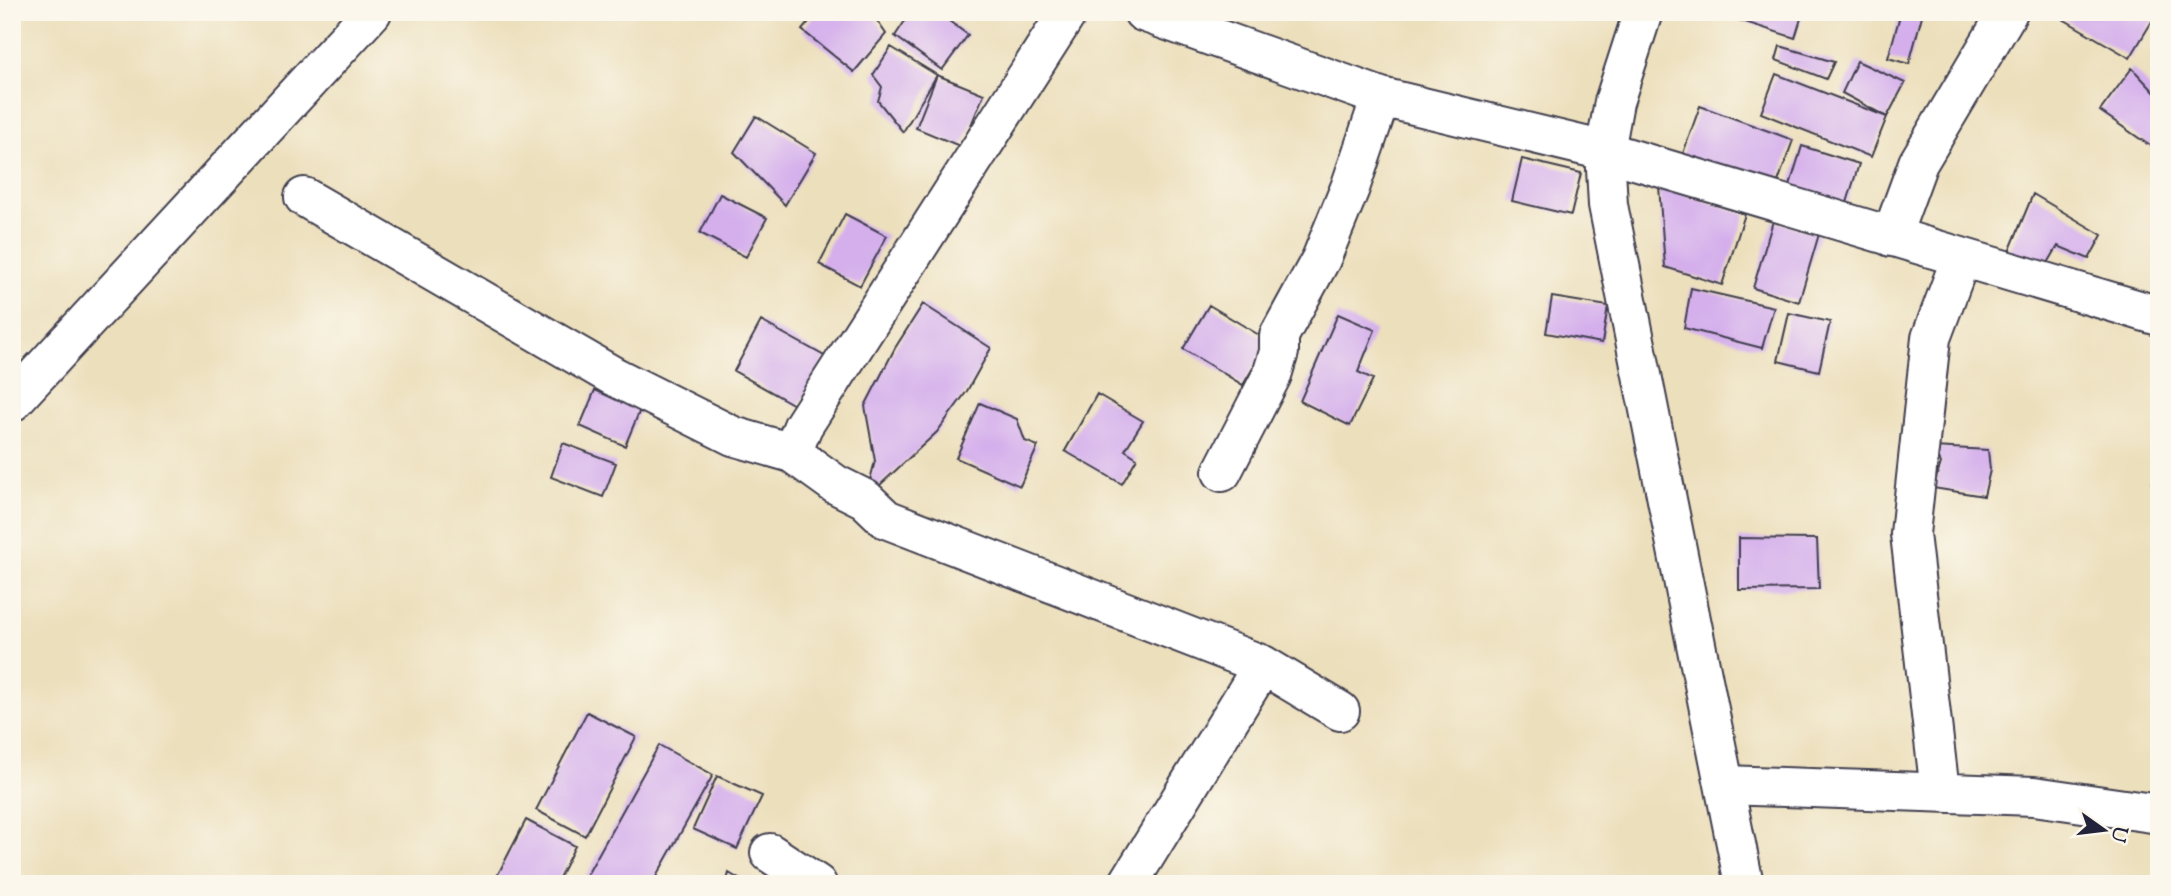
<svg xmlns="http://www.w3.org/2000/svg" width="2171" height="896" viewBox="0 0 2171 896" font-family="'Sorts Mill Goudy',serif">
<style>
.building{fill:#d4afec}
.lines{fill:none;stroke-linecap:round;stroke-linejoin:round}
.minor-casing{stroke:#403e4e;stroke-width:42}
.secondary-casing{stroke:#403e4e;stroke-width:42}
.minor{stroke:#fff;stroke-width:38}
.secondary{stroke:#fff;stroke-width:38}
</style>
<rect width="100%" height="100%" fill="#fbf7ec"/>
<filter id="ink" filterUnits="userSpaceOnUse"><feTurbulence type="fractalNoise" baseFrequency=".0143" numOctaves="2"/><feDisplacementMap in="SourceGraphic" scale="14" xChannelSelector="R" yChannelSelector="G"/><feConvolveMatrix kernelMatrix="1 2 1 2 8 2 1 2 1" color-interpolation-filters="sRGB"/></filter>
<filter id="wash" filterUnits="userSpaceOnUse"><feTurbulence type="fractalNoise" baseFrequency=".00686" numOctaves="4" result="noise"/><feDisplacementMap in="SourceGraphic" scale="28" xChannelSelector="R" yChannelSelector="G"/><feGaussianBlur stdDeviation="1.57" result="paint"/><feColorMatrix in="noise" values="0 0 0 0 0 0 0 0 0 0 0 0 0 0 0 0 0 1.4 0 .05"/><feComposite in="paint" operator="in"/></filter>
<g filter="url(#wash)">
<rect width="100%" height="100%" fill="#ecdfbc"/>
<g id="blocks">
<path class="building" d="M817 12H871L886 34 854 72 802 30Z
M911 12H937L968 35 942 70 895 36Z
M1714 12H1803L1795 38Z
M1901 12H1923L1909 64 1888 58Z
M2051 12H2155L2157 13 2130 58Z
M1780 46 1834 62 1826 79 1776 60Z
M891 47 937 75 984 94 962 147 916 128 937 75 903 132 878 101 882 87 873 75Z
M1857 61 1905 83 1887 117 1871 157 1761 113 1776 74 1887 117 1842 93Z
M2132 68 2159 97V152L2100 111Z
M1700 106 1793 140 1774 193 1681 159Z
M756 116 816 153 785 205 734 152Z
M1802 146 1859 164 1845 209 1788 192Z
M1522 159 1581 173 1571 215 1512 201Z
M1659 186 1745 214 1722 285 1665 267Z
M720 194 767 218 746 257 700 233Z
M2033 194 2102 235 2089 259 2058 246 2041 275 2004 264Z
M845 214 887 236 860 286 819 264Z
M1773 221 1819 234 1799 302 1753 288Z
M1691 288 1774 307 1762 348 1684 328Z
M1552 297 1608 306 1602 343 1546 333Z
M923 304 991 348 967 391 937 432 865 499 875 461 865 406 895 348Z
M1209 305 1269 341 1243 385 1183 349Z
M1789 313 1830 322 1819 371 1778 361Z
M1338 314 1375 330 1358 372 1373 379 1350 426 1300 401Z
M761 321 826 357 798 407 734 371Z
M595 390 640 410 625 446 580 426Z
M1097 394 1143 421 1125 450 1137 458 1122 484 1065 451Z
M980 403 1017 419 1025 441 1038 446 1020 486 956 458Z
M563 443 616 463 603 497 551 477Z
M1933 447 1988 450 1990 470 1984 496 1933 488 1941 463Z
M2158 464H2159V486L2152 484Z
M1739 538 1817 539 1819 589 1739 590Z
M587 712 636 737 585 836 536 810Z
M659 745 713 775 652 884H582Z
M717 776 762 796 737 849 693 829Z
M526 820 575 846 556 884H493Z
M729 873 747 884H726Z"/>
</g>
</g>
<g filter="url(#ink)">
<use href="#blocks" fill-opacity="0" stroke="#403e4e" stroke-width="2"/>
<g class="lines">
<g class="minor-casing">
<path id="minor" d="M1068 12 803 426 792 453 835 484 865 499 886 519 1263 665 1340 711
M1143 12 1381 97 1605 151 2159 316
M304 197 613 376 733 436 792 453
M1891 237 1918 163 2008 12
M12 402 372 12
M1222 472 1272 375 1279 352V336L1321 259 1350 188 1381 97
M1725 785 2034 796 2159 814
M1940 792 1910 534 1931 338 1961 258
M770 853 817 884
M1128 884 1263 665"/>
</g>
<g class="secondary-casing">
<path id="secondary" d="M1643 12 1614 102 1605 151 1608 205 1744 884"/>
</g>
<use href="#minor" class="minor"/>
<use href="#secondary" class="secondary"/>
</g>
</g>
<rect width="2171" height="896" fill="none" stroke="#fbf7ec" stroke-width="42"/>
<g transform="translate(2104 830) rotate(104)" stroke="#fbf7ec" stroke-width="5" paint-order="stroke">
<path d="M0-5L12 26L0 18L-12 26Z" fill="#22223b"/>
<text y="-10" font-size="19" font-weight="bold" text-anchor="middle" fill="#22223b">U</text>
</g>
</svg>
